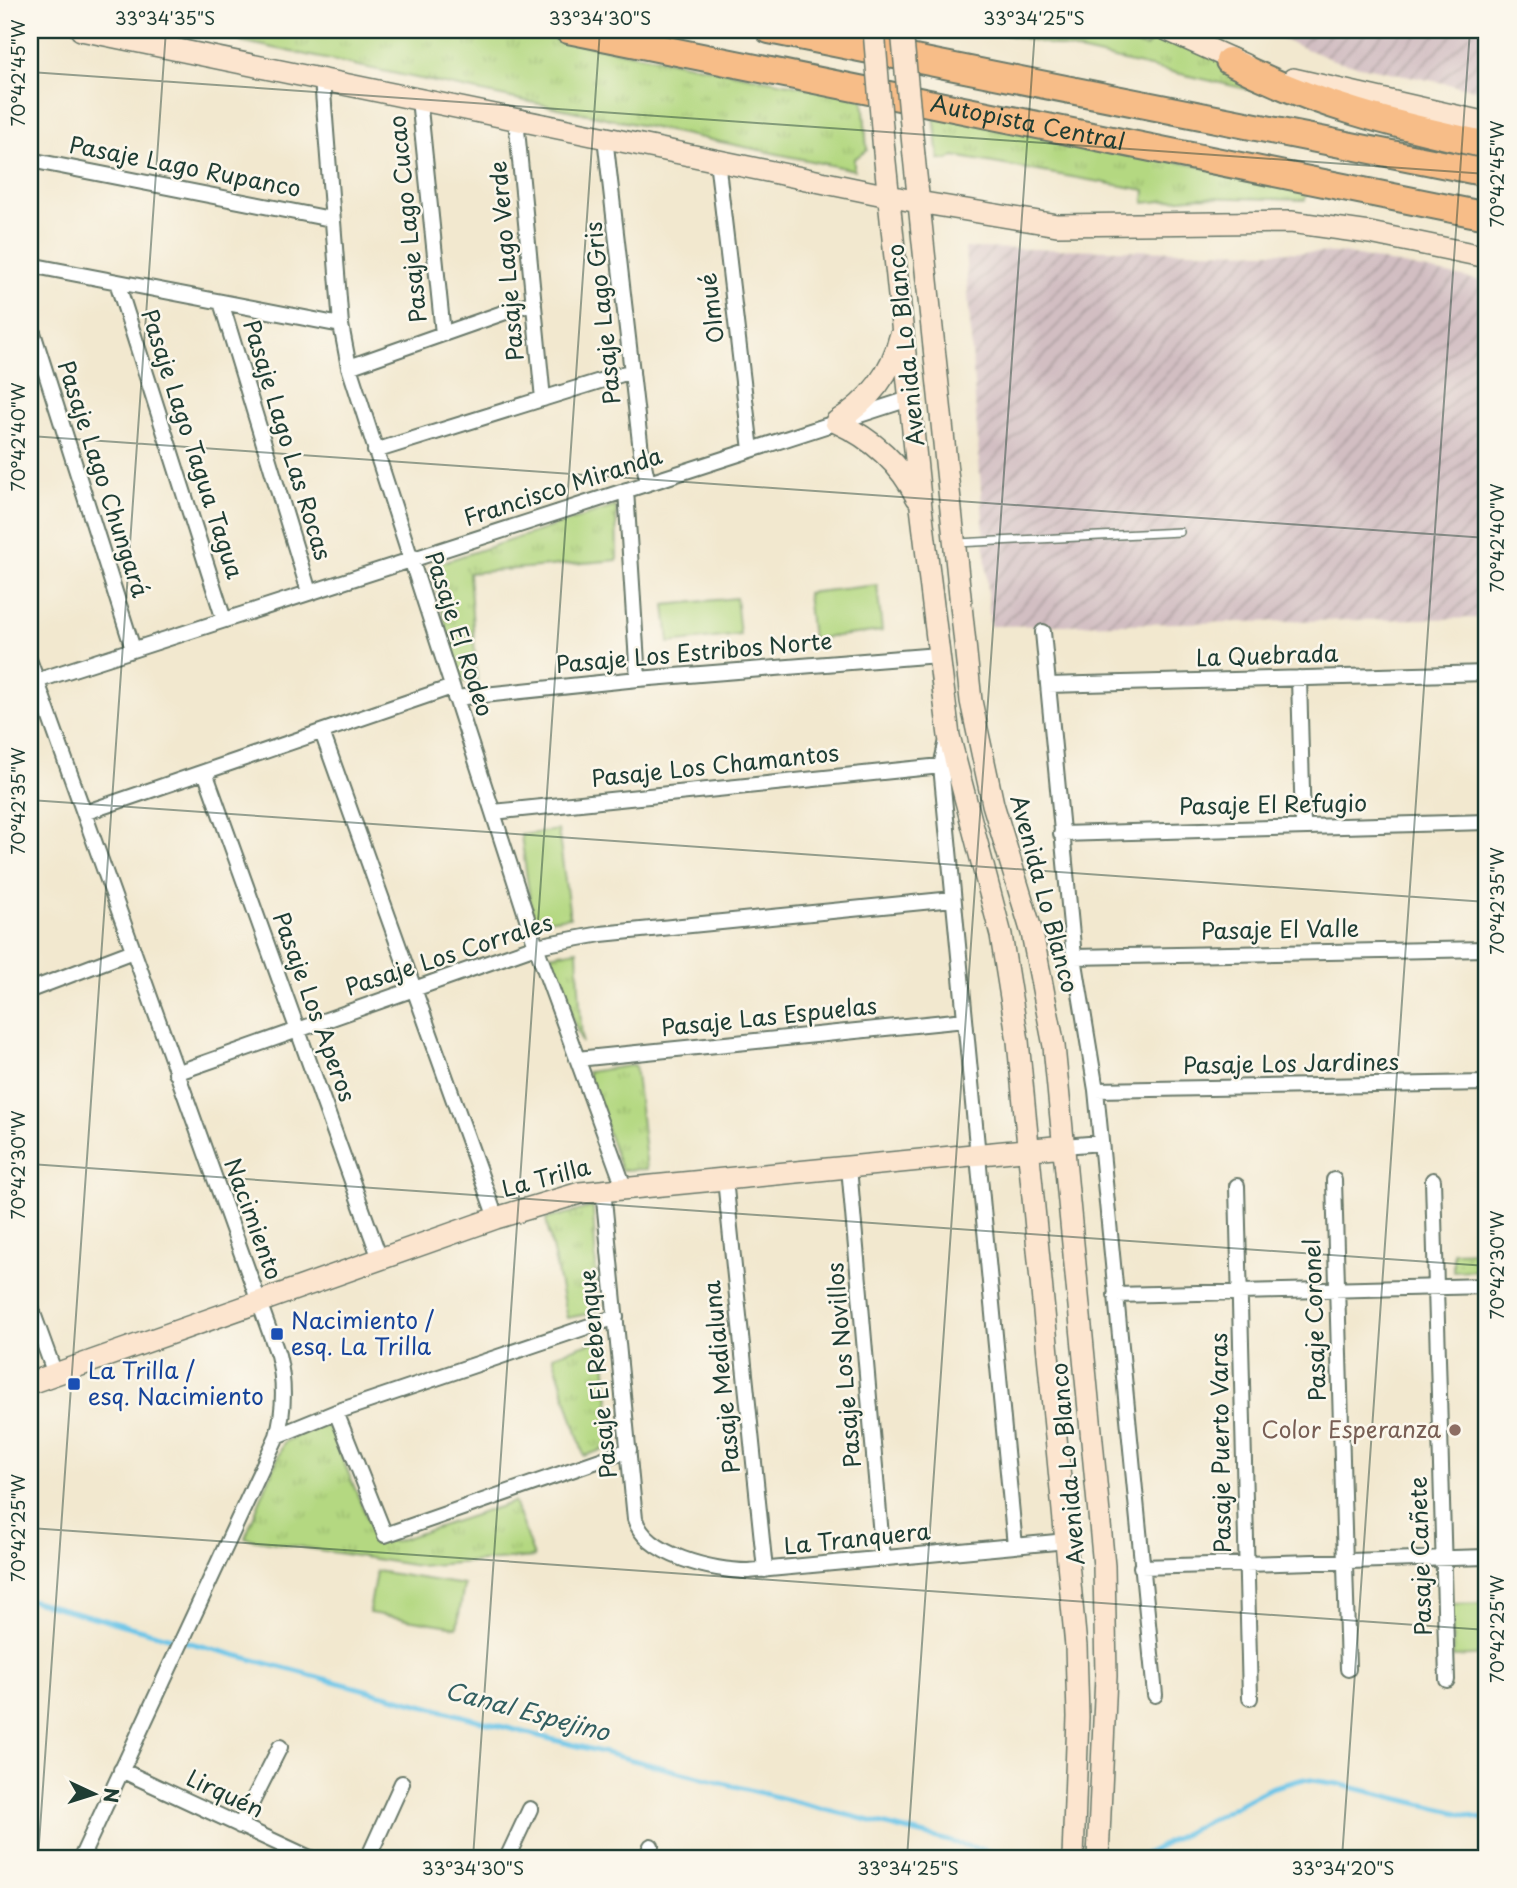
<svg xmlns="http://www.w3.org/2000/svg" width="1517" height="1888" viewBox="0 0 1517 1888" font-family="'Playpen Sans',sans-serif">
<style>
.industrial{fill:url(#industrial-furrows)}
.grass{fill:url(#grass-tufts);stroke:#6a8a5a;stroke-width:2}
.park{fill:url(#park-dots);stroke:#6a8a5a;stroke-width:2}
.pitch{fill:#b4d881;stroke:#6a8a5a;stroke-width:2}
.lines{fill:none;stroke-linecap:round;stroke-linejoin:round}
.stream{stroke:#6ac5e8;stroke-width:5}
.lane-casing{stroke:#69796a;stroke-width:10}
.street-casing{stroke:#69796a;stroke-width:18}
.secondary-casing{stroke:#69796a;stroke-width:24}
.highway-casing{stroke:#69796a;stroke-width:30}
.lane{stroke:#fff;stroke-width:7}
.street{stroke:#fff;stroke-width:14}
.secondary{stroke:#fce5cf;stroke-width:21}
.highway{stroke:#f7bd88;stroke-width:26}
.secondary-bridge-casing{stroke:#69796a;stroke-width:24;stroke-linecap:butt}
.secondary-bridge{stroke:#fce5cf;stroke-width:21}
.ticks{fill:none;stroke:#1f3d34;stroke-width:2;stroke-opacity:0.45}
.transit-dot{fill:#1a4fb4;stroke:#fbf7ec;stroke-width:2.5}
.education-dot{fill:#8d6e63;stroke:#fbf7ec;stroke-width:2.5}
.labels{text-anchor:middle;stroke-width:5;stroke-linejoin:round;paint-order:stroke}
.street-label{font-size:23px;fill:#1f3d34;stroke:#fbf7ec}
.transit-label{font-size:23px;fill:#164399;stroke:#fbf7ec;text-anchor:start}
.education-label{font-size:23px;fill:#785e54;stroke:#fbf7ec;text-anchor:end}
.water-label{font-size:24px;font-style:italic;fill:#325f61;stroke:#fbf7ec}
.neatline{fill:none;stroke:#1f3d34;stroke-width:2.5}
.ticks-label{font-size:18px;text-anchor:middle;fill:#1f3d34}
</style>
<defs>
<pattern id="industrial-furrows" width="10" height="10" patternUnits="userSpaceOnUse" patternTransform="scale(1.75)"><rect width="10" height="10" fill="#d2bec2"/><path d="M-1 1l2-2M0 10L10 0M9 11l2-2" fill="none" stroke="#aa9c9e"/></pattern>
<pattern id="grass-tufts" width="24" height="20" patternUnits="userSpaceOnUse" patternTransform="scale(1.75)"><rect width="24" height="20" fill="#b4d881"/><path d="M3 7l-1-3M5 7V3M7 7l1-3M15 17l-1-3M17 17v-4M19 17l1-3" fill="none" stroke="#9aba70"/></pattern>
<pattern id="park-dots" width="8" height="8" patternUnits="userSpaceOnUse" patternTransform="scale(1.75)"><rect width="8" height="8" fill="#b4d881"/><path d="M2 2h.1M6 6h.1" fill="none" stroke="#9aba70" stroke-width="1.8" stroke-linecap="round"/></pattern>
</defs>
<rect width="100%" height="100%" fill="#fbf7ec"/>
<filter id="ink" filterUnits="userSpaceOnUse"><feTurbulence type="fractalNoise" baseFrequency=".0143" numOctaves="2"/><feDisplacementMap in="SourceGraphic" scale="14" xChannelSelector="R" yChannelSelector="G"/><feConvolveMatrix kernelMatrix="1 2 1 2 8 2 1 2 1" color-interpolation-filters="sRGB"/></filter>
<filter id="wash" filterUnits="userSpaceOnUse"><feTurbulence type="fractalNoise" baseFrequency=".00686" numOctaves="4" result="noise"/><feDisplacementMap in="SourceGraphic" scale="28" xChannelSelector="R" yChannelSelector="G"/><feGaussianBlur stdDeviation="1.57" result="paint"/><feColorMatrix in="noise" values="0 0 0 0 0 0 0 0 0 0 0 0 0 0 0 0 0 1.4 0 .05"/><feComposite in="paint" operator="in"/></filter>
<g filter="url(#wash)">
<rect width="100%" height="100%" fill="#f2e8cf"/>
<path class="industrial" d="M1259 30H1487V92L1336 61Z
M965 248 1343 253 1487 282V618L990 626Z"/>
<path class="grass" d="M187 30H509L863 98 867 150 854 159V170Z
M987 30H1069L1146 47 1155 38 1192 48 1263 81 1255 91Z
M934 115 1308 187 1305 200 1200 197 1144 203 1145 190 954 156 948 160 939 159Z
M616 506 617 560 469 573 477 681 459 682 431 566Z
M577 950 582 1043 549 955Z
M635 1065 647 1169 621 1170 587 1072Z
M593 1207 598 1312 567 1318 546 1219Z
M603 1338 613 1446 584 1456 553 1356Z
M327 1422 373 1532 393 1542 514 1502 534 1557 418 1566 245 1538 284 1442Z"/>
<path class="park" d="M1487 1192V1270L1453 1271V1252L1486 1251Z"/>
<path class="pitch" d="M877 585 882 631 812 639 807 593Z
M736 598 740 635 669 643 665 605Z
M558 830 570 917 533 922 521 835Z
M376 1571 464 1585 457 1627 369 1613Z
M1487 1603V1655L1453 1657 1451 1604Z"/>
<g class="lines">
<path class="stream" d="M30 1600 500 1726 1015 1858
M1138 1858 1270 1788 1304 1779 1338 1784 1487 1820"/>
</g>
</g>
<g filter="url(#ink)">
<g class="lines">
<g class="lane-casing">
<path id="lane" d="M957 543 1180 532"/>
</g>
<g class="street-casing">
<path id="street" d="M322 79 341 325 349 367 536 946 624 1187
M419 99 443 334
M516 119 543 399
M605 137 641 451 648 483
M30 160 331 219
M717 160 751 450
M30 265 341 325
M117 282 224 620
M221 302 309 592
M30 323 133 649
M349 367 534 302
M375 451 632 371
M626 490 638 679
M1043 632 1074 957 1096 1090 1155 1695
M30 662 278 1355C285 1383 285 1408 277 1436L81 1858
M1299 678 1303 827
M30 683 909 399
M1048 685 1487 673
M455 698 638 679 938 655
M322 732 496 1218
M947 740 941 766 1015 1546
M205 772 380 1259
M493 812 941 766
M84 813 452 687
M1061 834 1487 822
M1074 957 1487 949
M30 990 133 951
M577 1059 965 1020
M176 1073 536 946 601 934 953 899
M1096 1090 1487 1083
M1064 1146 1101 1143
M849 1167 883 1559
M725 1179 765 1570
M1334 1180 1348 1669
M1433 1180 1447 1680
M1237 1186 1250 1698
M603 1189 635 1519C646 1556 714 1571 748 1571L1067 1541
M1115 1295 1487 1286
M30 1305 55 1374
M336 1412 385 1535 629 1450
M277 1436 336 1412 616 1317
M1141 1567 1487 1557
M121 1770 310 1858
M240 1826 280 1747
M368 1858 402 1783
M507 1858 530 1809
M646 1858 651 1846"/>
</g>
<g class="secondary-casing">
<path id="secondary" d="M81 30 918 202 1057 225 1291 222 1370 233 1487 257
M1167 30 1245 65
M1293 79 1487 123
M884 152 921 507 949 736 1001 935 1018 1041 1076 1646 1078 1717 1073 1858
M914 156 971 701 993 804 1032 933 1054 1046 1104 1566 1106 1676 1098 1858
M836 422C871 438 900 463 917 498
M836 422C868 402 891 375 900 337
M30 1383 496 1218 580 1193 1064 1146"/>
</g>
<g class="highway-casing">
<g id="highway">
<path id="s1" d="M568 30 1487 216"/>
<path d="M769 30 1487 173"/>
<path d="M1229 61C1314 105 1395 125 1487 145"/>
</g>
</g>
<use href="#lane" class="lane"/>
<use href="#street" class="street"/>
<use href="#secondary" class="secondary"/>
<use href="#highway" class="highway"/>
<g class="secondary-bridge-casing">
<path id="secondary-bridge" d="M874 30 884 152
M902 30 914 156"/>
</g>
<use href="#secondary-bridge" class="secondary-bridge"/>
</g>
</g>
<path class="ticks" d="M30 72 1487 174M30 436 1487 538M30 800 1487 902M30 1164 1487 1266M30 1528 1487 1630M38 1858 166 30M473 1858 600 30M907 1858 1035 30M1342 1858 1470 30"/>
<g class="transit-dot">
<rect x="270" y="1327" width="14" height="14" rx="3.5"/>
<rect x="67" y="1377" width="14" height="14" rx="3.5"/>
</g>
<circle class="education-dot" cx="1455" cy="1430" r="7"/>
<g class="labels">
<g class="street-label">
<text dy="8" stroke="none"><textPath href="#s1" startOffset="469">Autopista Central</textPath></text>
<text transform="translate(185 167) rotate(11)" y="8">Pasaje Lago Rupanco</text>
<text transform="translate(408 219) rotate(-96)" y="8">Pasaje Lago Cucao</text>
<text transform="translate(507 261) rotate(-95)" y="8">Pasaje Lago Verde</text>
<text transform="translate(712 308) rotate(-97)" y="8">Olmué</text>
<text transform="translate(603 313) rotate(-96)" y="8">Pasaje Lago Gris</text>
<text transform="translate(906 345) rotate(-96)" y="8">Avenida Lo Blanco</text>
<text transform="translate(287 440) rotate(73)" y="8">Pasaje Lago Las Rocas</text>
<text transform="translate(192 444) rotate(72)" y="8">Pasaje Lago Tagua Tagua</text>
<text transform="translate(103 479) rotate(72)" y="8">Pasaje Lago Chungará</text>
<text transform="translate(563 487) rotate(-18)" y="8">Francisco Miranda</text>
<text transform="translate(459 634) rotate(72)" y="8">Pasaje El Rodeo</text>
<text transform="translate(694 653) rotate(-5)" y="8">Pasaje Los Estribos Norte</text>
<text transform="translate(1267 656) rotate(-2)" y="8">La Quebrada</text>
<text transform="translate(715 766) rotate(-6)" y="8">Pasaje Los Chamantos</text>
<text transform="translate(1273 805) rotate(-1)" y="8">Pasaje El Refugio</text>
<text transform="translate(1044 894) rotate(75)" y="8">Avenida Lo Blanco</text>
<text transform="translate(1280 930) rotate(-1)" y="8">Pasaje El Valle</text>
<text transform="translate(449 955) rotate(-18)" y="8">Pasaje Los Corrales</text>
<text transform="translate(314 1007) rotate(70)" y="8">Pasaje Los Aperos</text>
<text transform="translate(769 1017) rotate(-6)" y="8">Pasaje Las Espuelas</text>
<text transform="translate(1291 1064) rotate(-1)" y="8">Pasaje Los Jardines</text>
<text transform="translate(546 1178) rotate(-15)" y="8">La Trilla</text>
<text transform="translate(253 1219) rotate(70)" y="8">Nacimiento</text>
<text transform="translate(1315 1320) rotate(-92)" y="8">Pasaje Coronel</text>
<text transform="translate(844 1365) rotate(-95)" y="8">Pasaje Los Novillos</text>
<text transform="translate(598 1374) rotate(-96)" y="8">Pasaje El Rebenque</text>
<text transform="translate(722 1377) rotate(-96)" y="8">Pasaje Medialuna</text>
<text transform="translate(1221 1443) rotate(-91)" y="8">Pasaje Puerto Varas</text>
<text transform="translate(1068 1464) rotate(-95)" y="8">Avenida Lo Blanco</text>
<text transform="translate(857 1539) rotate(-6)" y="8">La Tranquera</text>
<text transform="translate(1421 1556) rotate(-92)" y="8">Pasaje Cañete</text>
<text transform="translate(225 1794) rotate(25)" y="8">Lirquén</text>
</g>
<g class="transit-label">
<text x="291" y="1329">Nacimiento /<tspan x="291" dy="26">esq. La Trilla</tspan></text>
<text x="88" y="1379">La Trilla /<tspan x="88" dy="26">esq. Nacimiento</tspan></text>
</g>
<g class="education-label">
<text x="1441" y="1438">Color Esperanza</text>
</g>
<g class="water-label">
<text transform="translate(527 1712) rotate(15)" y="8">Canal Espejino</text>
</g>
</g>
<rect width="1517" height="1888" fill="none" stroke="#fbf7ec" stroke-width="77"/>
<g transform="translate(94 1794) rotate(94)" stroke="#fbf7ec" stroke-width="5" paint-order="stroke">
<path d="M0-5L12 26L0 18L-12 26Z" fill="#1f3d34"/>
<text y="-10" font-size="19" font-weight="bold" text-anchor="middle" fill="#1f3d34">N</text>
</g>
<rect x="38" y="38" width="1440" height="1812" class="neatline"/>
<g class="ticks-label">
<text x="165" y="25">33°34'35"S</text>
<text x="600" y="25">33°34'30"S</text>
<text x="1034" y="25">33°34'25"S</text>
<text transform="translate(19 73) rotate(-90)" y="6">70°42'45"W</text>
<text transform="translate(1498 174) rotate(-90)" y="6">70°42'45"W</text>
<text transform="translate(19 437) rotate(-90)" y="6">70°42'40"W</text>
<text transform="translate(1498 538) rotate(-90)" y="6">70°42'40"W</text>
<text transform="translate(19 801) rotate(-90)" y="6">70°42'35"W</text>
<text transform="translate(1498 901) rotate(-90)" y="6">70°42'35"W</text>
<text transform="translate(19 1165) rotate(-90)" y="6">70°42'30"W</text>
<text transform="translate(1498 1265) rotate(-90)" y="6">70°42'30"W</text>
<text transform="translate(19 1528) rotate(-90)" y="6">70°42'25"W</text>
<text transform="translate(1498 1629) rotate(-90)" y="6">70°42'25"W</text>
<text x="473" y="1875">33°34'30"S</text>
<text x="908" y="1875">33°34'25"S</text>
<text x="1343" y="1875">33°34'20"S</text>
</g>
</svg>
